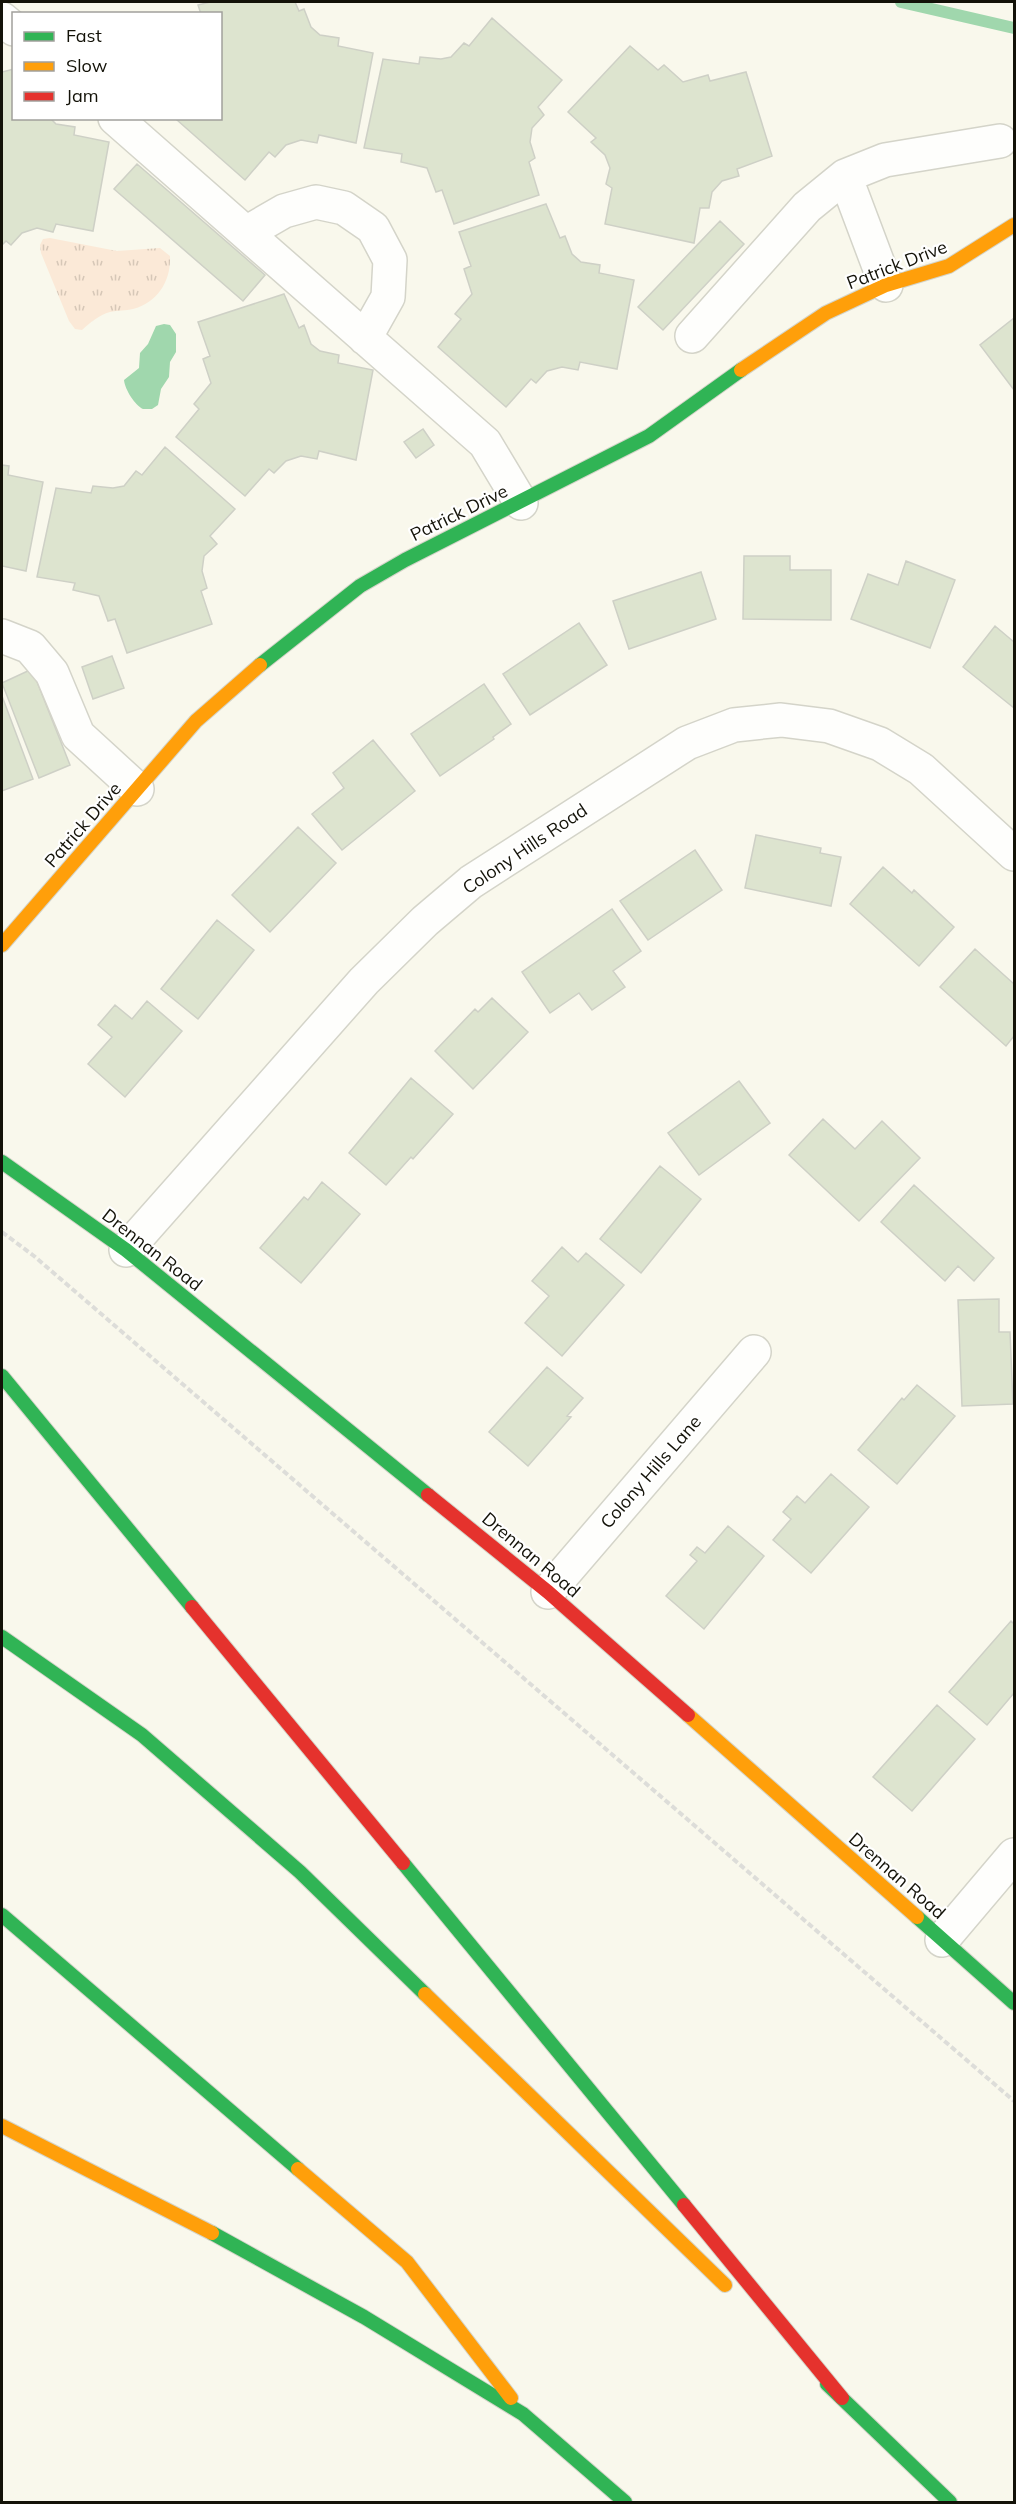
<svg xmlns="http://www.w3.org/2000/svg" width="1016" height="2504" viewBox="0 0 1016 2504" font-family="Mulish,sans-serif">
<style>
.park{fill:url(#park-tufts)}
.water{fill:#a0d7ad}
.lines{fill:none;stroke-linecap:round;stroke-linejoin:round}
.stream{stroke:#a0d7ad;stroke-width:12}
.building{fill:#dde4cf;stroke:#ced0c6;stroke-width:1.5}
.street-casing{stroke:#d4d4c9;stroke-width:36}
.fast-casing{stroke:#d4d4c9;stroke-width:16}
.slow-casing{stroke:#d4d4c9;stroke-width:16}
.jam-casing{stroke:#d4d4c9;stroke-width:16}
.path{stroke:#ddddd9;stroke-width:4;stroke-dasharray:6 3;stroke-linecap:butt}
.street{stroke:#fefefc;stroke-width:33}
.fast{stroke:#30b455;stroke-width:14}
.slow{stroke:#ff9f0a;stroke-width:14}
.jam{stroke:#e5322d;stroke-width:14}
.labels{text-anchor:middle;stroke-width:4.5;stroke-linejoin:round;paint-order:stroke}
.street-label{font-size:18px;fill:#131208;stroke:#fff}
</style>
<defs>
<pattern id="park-tufts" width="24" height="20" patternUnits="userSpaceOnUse" patternTransform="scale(1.5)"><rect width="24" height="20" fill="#fbe9d7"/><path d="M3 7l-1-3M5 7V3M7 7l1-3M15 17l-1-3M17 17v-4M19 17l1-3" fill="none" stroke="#d6c7b7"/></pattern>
</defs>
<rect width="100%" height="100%" fill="#f9f8ec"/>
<path class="park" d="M50 238 117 251 160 248 170 256C171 281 158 302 133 309 126 311 118 310 110 312 99 315 91 322 82 330L75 329 69 321 41 253 40 245 43 239Z"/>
<path class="water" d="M164 324 170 325 176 334V352L170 362 169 377 161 389 158 405 152 409H143C135 405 125 390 124 380L139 368 140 353 148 344 156 326Z"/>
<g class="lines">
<path class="stream" d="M901 2 1014 28"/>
</g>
<path class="building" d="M210 2H295L299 11 304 9 311 27 320 35 339 38 338 46 373 53 356 143 319 135 317 143 301 140 286 145 275 157 269 152 245 180 177 120 179 118H220V14H201L198 5Z
M492 18 562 80 538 107 544 115 532 128 530 142 535 158 529 162 539 195 454 224 442 190 436 192 427 168 401 162 402 154 364 148 383 59 419 64 420 57 441 59 451 57 464 43 469 46Z
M630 46 658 70 664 65 683 82 708 75 710 81 746 72 772 156 737 169 739 176 722 181 712 192 709 208H700L694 243 605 224 612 188 606 184 610 168 605 155 591 142 596 138 568 112Z
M14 69V118H50L56 124 75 127 74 135 109 142 93 231 56 224 53 232 37 228 22 233 11 245 6 241 2 245V72Z
M137 164 265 275 243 301 114 189Z
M546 204 560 238 565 236 572 254 581 262 600 265 599 273 634 280 617 369 580 362 578 370 562 367 547 371 536 383 531 379 506 407 438 347 461 319 455 314 472 294 464 269 471 266 459 232Z
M720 221 744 244 663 330 638 307Z
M284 294 299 328 304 325 311 344 320 351 339 355 338 363 373 370 356 460 319 451 317 459 301 456 286 461 274 473 269 469 245 496 176 437 199 409 194 404 211 383 203 359 210 356 198 322Z
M1014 318V390L980 345Z
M423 429 434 445 416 458 404 442Z
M165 447 235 509 210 536 217 544 204 556 202 571 207 588 201 591 212 624 127 653 115 619 108 621 99 596 73 590 75 583 37 577 56 488 91 493 93 486 113 488 124 486 136 471 142 475Z
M2 465 9 466 8 475 43 482 26 571 2 566Z
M744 556H790V570H831V620L743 619Z
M906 561 955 580 930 648 851 619 868 574 898 585Z
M701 572 716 619 629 649 613 601Z
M579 623 607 665 530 715 503 674Z
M995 626 1014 642V708L963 667Z
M112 656 124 688 93 699 82 667Z
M32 669 70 765 39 778 2 683Z
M484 684 511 724 493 737 494 739 440 776 411 734Z
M2 696 33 779 2 791Z
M373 740 415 791 342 850 312 814 344 788 333 773Z
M298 827 336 863 270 932 232 895Z
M756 835 821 848 820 853 841 857 831 906 745 888Z
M695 850 722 890 648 940 620 901Z
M883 867 912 893 914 890 954 927 919 966 850 904Z
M612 909 641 951 613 971 625 987 592 1010 579 993 550 1013 522 972Z
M217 920 254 950 198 1019 161 989Z
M975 949 1014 984V1036L1006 1046 940 987Z
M492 998 528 1032 473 1089 435 1051 475 1009 478 1012Z
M147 1001 182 1031 125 1097 88 1064 112 1037 98 1025 115 1005 132 1019Z
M411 1078 453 1114 413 1159 411 1157 386 1185 349 1153Z
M739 1081 770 1123 699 1175 668 1133Z
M823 1119 855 1149 882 1121 920 1158 859 1221 789 1155Z
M660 1166 701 1199 641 1273 600 1239Z
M322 1182 360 1214 301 1283 260 1248 304 1197 308 1200Z
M914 1185 994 1258 974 1281 958 1266 945 1281 881 1222Z
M562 1247 578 1262 586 1253 624 1285 562 1356 525 1323 549 1296 532 1281Z
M999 1299V1332H1010L1013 1404 962 1406 958 1300Z
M547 1367 583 1398 567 1416 571 1417 528 1466 489 1432Z
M917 1385 955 1416 897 1484 858 1450 902 1398 904 1400Z
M831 1474 869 1507 811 1573 773 1540 791 1519 783 1512 797 1496 805 1503Z
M728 1526 764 1556 704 1629 666 1596 697 1561 690 1555 697 1547 705 1553Z
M1011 1621 1014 1624V1693L987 1725 949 1692Z
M937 1705 975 1739 912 1811 873 1777Z"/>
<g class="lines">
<g class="street-casing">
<path id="street" d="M2 19 14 29
M115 118 485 443 521 503
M845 176 886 285
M246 233 284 211 316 202 344 208 373 228 390 260 388 297 365 338
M692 336 807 207 845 176 885 160 1000 141
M2 636 30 647 52 673 78 735 137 789
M126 1250 364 981 425 921 471 882 687 743 734 725 781 720 829 726 880 744 921 769 1014 854
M548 1592 754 1352
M942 1940 1014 1855"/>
</g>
<g class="fast-casing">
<path id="fast" d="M260 665 360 586 405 560 649 436 741 370
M2 1162 126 1250 428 1495
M2 1376 192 1607
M2 1637 142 1735 300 1872 425 1994
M403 1863 684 2205
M2 1915 298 2169
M917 1917 1014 2003
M212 2233 364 2317 523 2414 625 2502
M827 2384 950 2502"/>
</g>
<g class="slow-casing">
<path id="slow" d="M741 370 826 313 886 285 949 266 1014 225
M2 945 196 721 260 665
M688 1715 917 1917
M425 1994 725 2285
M2 2126 212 2233
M298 2169 407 2262 511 2398"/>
</g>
<g class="jam-casing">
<path id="jam" d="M428 1495 548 1592 688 1715
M192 1607 403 1863
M684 2205 842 2398"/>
</g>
<path class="path" d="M2 1232 34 1256 1014 2101"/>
<use href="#street" class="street"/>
<use href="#fast" class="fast"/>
<use href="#slow" class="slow"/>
<use href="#jam" class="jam"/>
</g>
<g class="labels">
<g class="street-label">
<text transform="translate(897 265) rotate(-21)" y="6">Patrick Drive</text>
<text transform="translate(459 513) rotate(-26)" y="6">Patrick Drive</text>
<text transform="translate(83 825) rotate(-49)" y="6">Patrick Drive</text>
<text transform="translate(525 849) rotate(-34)" y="6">Colony Hills Road</text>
<text transform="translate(152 1250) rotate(38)" y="6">Drennan Road</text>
<text transform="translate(651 1472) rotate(-49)" y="6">Colony Hills Lane</text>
<text transform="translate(531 1555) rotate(40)" y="6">Drennan Road</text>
<text transform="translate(897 1876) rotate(41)" y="6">Drennan Road</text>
</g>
</g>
<rect width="1016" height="2504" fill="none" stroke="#131208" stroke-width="6"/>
<rect x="12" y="12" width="210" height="108" fill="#ffffff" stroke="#a1a09c" stroke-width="1.5"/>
<rect x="24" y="32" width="30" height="9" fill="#30b455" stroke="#a1a09c" stroke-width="1.5"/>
<text x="66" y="42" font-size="18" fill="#131208">Fast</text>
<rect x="24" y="62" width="30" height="9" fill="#ff9f0a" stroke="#a1a09c" stroke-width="1.5"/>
<text x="66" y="72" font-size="18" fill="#131208">Slow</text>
<rect x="24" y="92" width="30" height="9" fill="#e5322d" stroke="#a1a09c" stroke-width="1.5"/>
<text x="66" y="102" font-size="18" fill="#131208">Jam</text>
</svg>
